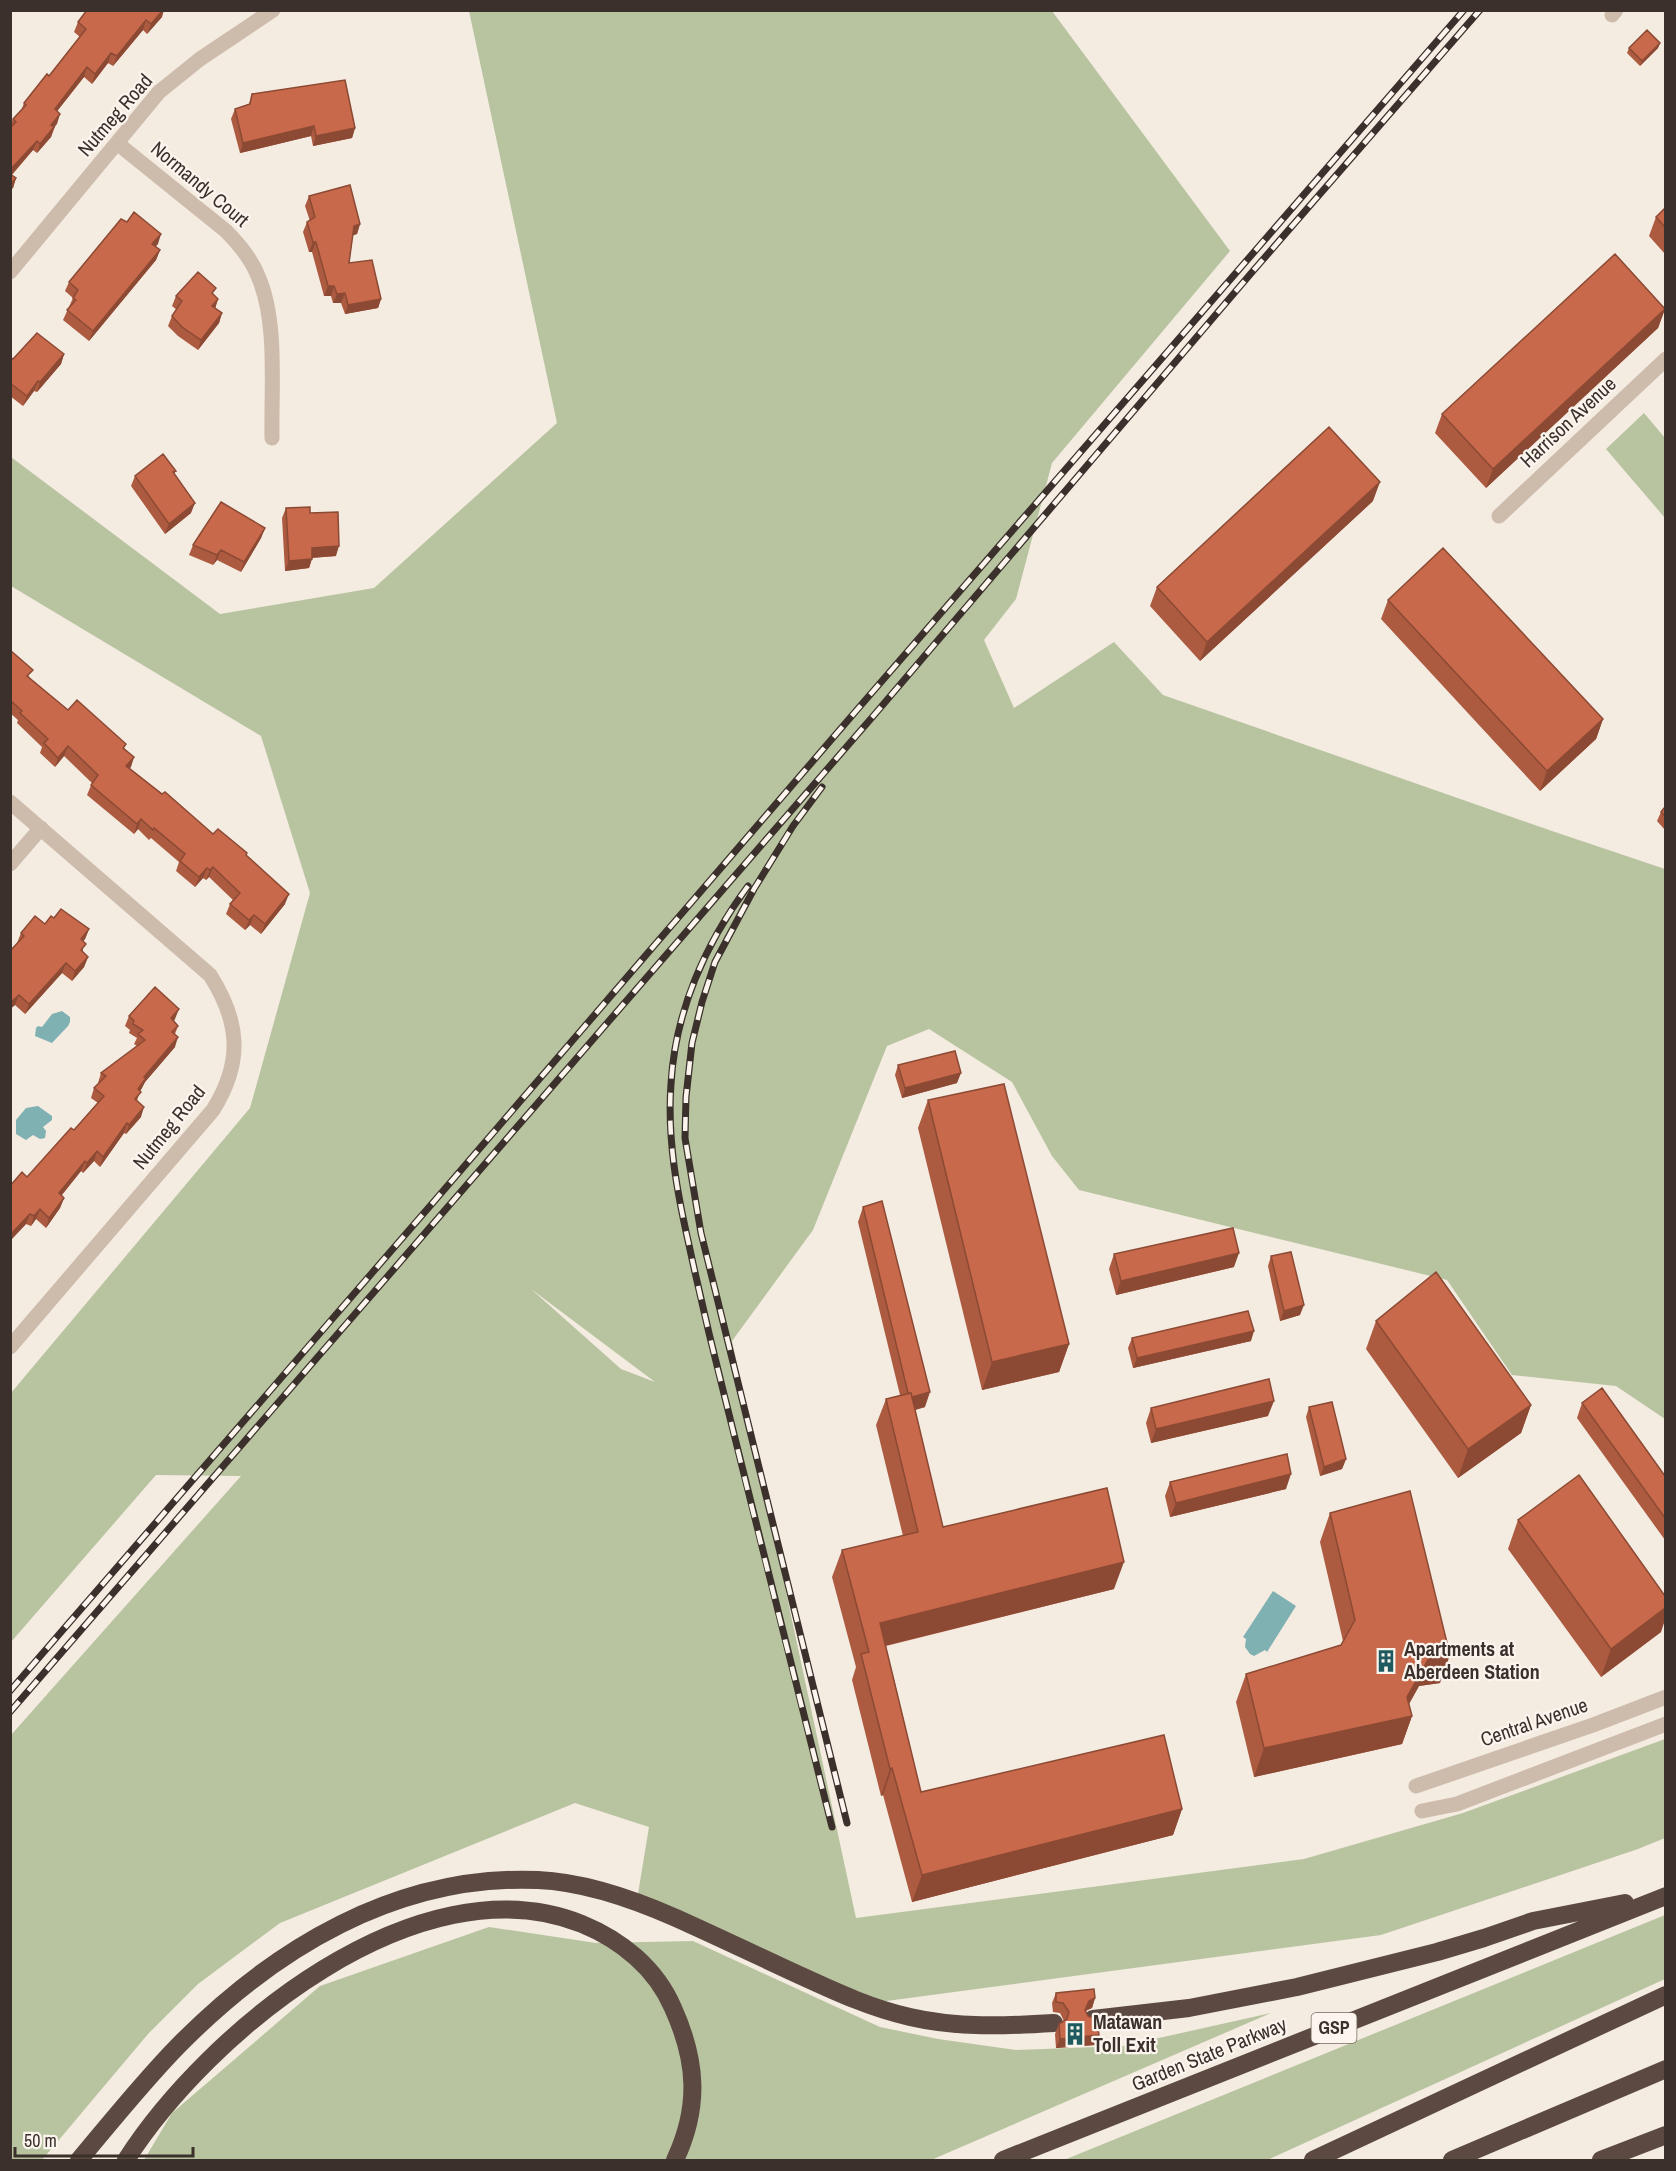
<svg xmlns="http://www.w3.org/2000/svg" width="1676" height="2171" viewBox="0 0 1676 2171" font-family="'Archivo Narrow',sans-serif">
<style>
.green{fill:#b8c4a0;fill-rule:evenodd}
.water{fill:#7fb0b2}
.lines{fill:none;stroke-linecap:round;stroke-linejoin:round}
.minor{stroke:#cdbbac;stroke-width:15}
.highway{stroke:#5c4a42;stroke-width:18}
.rail-casing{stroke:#3b302b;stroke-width:7}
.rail{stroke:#fbf5ee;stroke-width:4.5;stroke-dasharray:14;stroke-linecap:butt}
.wall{fill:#ac5a40}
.shaded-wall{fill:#8c4a34}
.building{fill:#c8694b;stroke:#8c4a34;stroke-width:1.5}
.labels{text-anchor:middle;stroke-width:4.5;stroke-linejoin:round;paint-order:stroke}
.shield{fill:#fbf5ee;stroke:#756b66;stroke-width:1.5}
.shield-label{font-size:18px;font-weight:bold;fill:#3b302b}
.street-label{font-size:20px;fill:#3b302b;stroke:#fbf5ee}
.poi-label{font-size:20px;font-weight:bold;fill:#3b302b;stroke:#fbf5ee;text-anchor:start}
</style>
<rect width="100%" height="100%" fill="#f4ebe1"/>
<path class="green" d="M469 11H1052L1230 251 1052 463 1016 599 984 640 1014 708 1114 642 1163 695 1552 831 1665 869V1419L1616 1386 1512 1375 1447 1280 1079 1190 1052 1156 1012 1082 929 1029 887 1046 813 1230 732 1341 856 1918 1304 1859 1463 1813 1665 1739V1838L1638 1849 1381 1935 879 2002 637 1900 649 1827 575 1803 280 1923 198 1984 148 2034 42 2160H11V1735L241 1476 156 1475 11 1642V1393L250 1108 310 893 261 736 11 586V457L220 614 374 588 557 423ZM531 1289 655 1382 621 1369Z
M1644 413 1665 438V518L1606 449Z
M1665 1915V1979L1267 2160H1064Z
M489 1927 596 1943 693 1941 880 2027 938 2039 1016 2050 1123 2046 1271 2013 931 2160H144L172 2113 320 1986Z"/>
<path class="water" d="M62 1011 70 1017V1022L68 1026 52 1043 35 1036 36 1028 38 1026 42 1027 52 1014Z
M38 1106 52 1116V1120L43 1127 46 1131 45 1138 40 1139 33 1135 26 1140 16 1134V1120L26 1108Z
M1273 1591 1296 1606 1267 1652 1265 1650 1254 1656 1250 1654 1245 1647 1246 1639 1243 1637Z"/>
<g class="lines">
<path class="minor" d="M1612 15 1616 10
M117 143 226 231C239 244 251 258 258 276 278 321 271 388 272 438
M10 272 159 92 200 59 273 10
M1499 516 1666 359
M10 802 210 975C240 1022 243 1062 213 1110L10 1347
M10 864 41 828
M1416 1786 1593 1725 1666 1697
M1422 1811 1457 1804 1666 1724"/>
<path class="highway" d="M1093 2019 1189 2008 1297 1987 1437 1952 1484 1938 1533 1921 1625 1903
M79 2160C111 2122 142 2083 177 2047 273 1949 396 1874 538 1880 585 1882 633 1899 676 1918 716 1936 756 1955 797 1974 834 1991 870 2008 910 2017 957 2028 1006 2026 1054 2023
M126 2160C208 2032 418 1858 582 1924 621 1940 656 1968 673 2008 697 2061 700 2107 675 2160
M1003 2160 1666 1896
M1313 2160 1666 1995
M1452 2160 1666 2069
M1601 2160 1666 2135"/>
<g class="rail-casing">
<path id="rail" d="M822 787 793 826 754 889 715 962 702 1002 692 1043 686 1097 685 1138 701 1233 847 1823
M748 886C705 944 675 1012 671 1084 667 1139 677 1192 689 1245 700 1296 712 1347 725 1398 760 1541 796 1684 832 1827
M10 1691 443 1191 862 704 1464 10
M10 1712 875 714 1253 271 1480 10"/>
</g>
<use href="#rail" class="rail"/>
</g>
<path class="wall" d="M162 17 147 34 143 30 113 66 108 63 92 84 84 77 57 111 60 114 51 137 37 153 33 150 12 175 16 178 13 188 10 190V125L13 119 21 111 24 103 49 76 80 37 74 32 78 22Z
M1660 43 1658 48 1640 66 1627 53 1629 48Z
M252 94 355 128 352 138 313 146 311 136 240 153 231 119 235 109 249 104Z
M309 196 360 224 357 234 353 235 349 263 381 299 378 308 345 314 341 303H333L331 296H324L312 252H309L303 232 307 222 310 221 305 206Z
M1665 208V254L1649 236 1656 217Z
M158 244 155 246 160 250 156 260 89 341 63 320 73 298 65 291 69 282Z
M214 295 218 299 215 308 222 313 219 323 198 350 178 336 168 326 172 316 177 310 172 306 176 296Z
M1665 309 1658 328 1486 488 1435 433 1442 414Z
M64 354 61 364 37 392 34 391 23 406 10 396V357L13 359Z
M176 471 174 474 191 513 165 534 131 486 135 476Z
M1373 501 1200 661 1150 606 1157 587Z
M286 508 336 556 312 558 309 568 285 571 282 518Z
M265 528 261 538 241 572 217 560 213 565 189 555 193 545Z
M1388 600 1603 719 1596 739 1540 791 1381 619Z
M10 650 30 678 68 710 126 744 124 748 134 757 130 768 213 834 246 855 285 904 261 934 250 925 245 930 226 914 230 904 233 900 209 877 206 880 203 878 195 887 176 871 179 862 151 838 149 840 138 829 134 834 87 795 92 783 64 756 55 767 40 753 42 747 17 723 18 720 10 713Z
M1665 807V830L1657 821 1661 812Z
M54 918 89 929 85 939 83 941V952L88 957 84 967 72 981 62 973 25 1014 15 1005 10 1009V951L17 943 21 933 45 924Z
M129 1016 175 1019 174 1021 178 1026 175 1034V1047L145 1082 140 1091 137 1101 141 1117 126 1134 124 1133 100 1167 94 1161 83 1173 81 1171 62 1195 64 1198 60 1208 46 1228 36 1219 31 1226 26 1224 10 1241V1186L27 1177 74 1130 98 1103 91 1098 94 1088 99 1084 98 1083 101 1073 137 1046 134 1044 137 1038 129 1033 130 1030 125 1026Z
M898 1065 957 1083 902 1098 895 1075Z
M928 1100 1069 1344 1059 1372 982 1390 918 1128Z
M863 1207 925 1407 915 1410 943 1527 1114 1589 886 1646 921 1792 1182 1809 1173 1835 912 1902 883 1795 881 1796 852 1680 856 1667 832 1577 842 1550 903 1536 876 1425 886 1399 900 1395 858 1222Z
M1114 1254 1234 1267 1116 1295 1109 1269Z
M1271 1256 1300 1315 1280 1321 1268 1266Z
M1376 1321 1531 1405 1521 1433 1458 1478 1366 1349Z
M1132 1338 1251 1341 1133 1368 1128 1348Z
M1582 1403 1665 1476V1540L1577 1418Z
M1309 1407 1346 1459 1342 1469 1320 1476 1306 1417Z
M1151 1408 1268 1416 1151 1443 1146 1423Z
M1170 1482 1286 1489 1170 1517 1165 1496Z
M1330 1513 1440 1683 1419 1686 1409 1704 1412 1716 1402 1744 1254 1777 1236 1702 1246 1674 1341 1645 1343 1641 1320 1542Z
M1518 1520 1661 1632 1601 1677 1508 1549Z
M1056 1993 1095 1998 1092 2008 1086 2011 1095 2045 1056 2048 1055 2034 1059 2024 1064 2021 1060 2013 1053 2012 1052 2003Z"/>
<path class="shaded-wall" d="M163 10H164L162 17 147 34 151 24Z
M146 20 143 30 113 66 117 56Z
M1660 43 1658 48 1640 66 1642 61Z
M111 53 108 63 92 84 95 74Z
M87 67 84 77 51 119 55 109Z
M60 114 57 124 47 135 51 125Z
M314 126 311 136 240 153 243 143Z
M54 127 51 137 37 153 40 144Z
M355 128 352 138 313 146 316 136Z
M37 141 33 150 10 176V170Z
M16 178 13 188 10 190V185Z
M360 224 357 234 351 236 354 226Z
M161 234 158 244 149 254 152 244Z
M313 242H316L312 252H309Z
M160 250 156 260 89 341 93 331Z
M328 286H334L331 296H324Z
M345 293 341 303H333L337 294Z
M218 299 215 309 212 306Z
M381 299 378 308 345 314 348 305Z
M1665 309 1658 328 1486 488 1493 469Z
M222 313 219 323 198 350 201 340Z
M64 354 61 364 37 392 40 382Z
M38 381 34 391 23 406 27 396Z
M1380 482 1373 501 1200 661 1207 642Z
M195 503 191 513 165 534 169 524Z
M265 528 261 538 241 572 244 562Z
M339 546 336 556 308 558 312 548Z
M221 550 217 560 213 565 217 555Z
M312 559 309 568 285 571 289 561Z
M1603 719 1596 739 1540 791 1547 771Z
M68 746 64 756 55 767 58 758Z
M134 757 131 767 123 776 126 766Z
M141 819 138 829 134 834 137 824Z
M213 867 209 877 206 880 210 870Z
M207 868 203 878 195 887 199 877Z
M289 894 285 904 261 934 265 924Z
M254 915 250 925 245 930 249 920Z
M89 929 85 939 77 948 81 939Z
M88 957 84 967 72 981 75 971Z
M66 963 62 973 25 1014 29 1004Z
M19 995 15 1005 10 1009V1003Z
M179 1009 175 1019 167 1027 171 1018Z
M178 1037 175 1047 145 1082 142 1088 135 1099 144 1077Z
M961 1073 957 1083 902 1098 905 1088Z
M144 1107 141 1117 126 1134 129 1125Z
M127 1123 124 1133 100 1167 103 1157Z
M97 1151 94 1161 83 1173 87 1163Z
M85 1161 81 1171 55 1203 59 1193Z
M64 1198 60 1208 46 1228 49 1218Z
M40 1209 36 1219 31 1226 34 1216Z
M30 1214 26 1224 10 1241V1235Z
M1239 1253 1234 1267 1116 1295 1121 1281Z
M1304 1305 1300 1315 1280 1321 1284 1311Z
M1254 1331 1251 1341 1133 1368 1137 1358Z
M1069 1344 1059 1372 982 1390 992 1362Z
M930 1392 925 1407 904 1413 910 1398Z
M1274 1401 1268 1416 1151 1443 1156 1429Z
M1531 1405 1521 1433 1458 1478 1468 1449Z
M1346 1459 1342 1469 1320 1476 1324 1467Z
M1291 1474 1286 1489 1170 1517 1176 1503Z
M1124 1562 1114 1589 871 1649 880 1623Z
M1665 1608V1620L1661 1632 1601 1677 1611 1649Z
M1450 1655 1440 1683 1419 1686 1401 1718 1412 1716 1402 1744 1254 1777 1264 1748 1407 1697 1429 1658Z
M892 1768 883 1795 881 1796 890 1769Z
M1182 1809 1173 1835 912 1902 922 1875Z
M1095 1998 1092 2008 1086 2010 1082 2020 1089 2001Z
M1099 2035 1095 2045 1056 2048 1060 2039Z"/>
<path class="building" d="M87 10H163L151 24 146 20 117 56 111 53 95 74 87 67 55 109 60 114 51 125 54 127 40 144 37 141 10 170V128L16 122 13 119 26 105 24 103 47 74 49 76 86 29 78 22Z
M1647 30 1660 43 1642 61 1629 48Z
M345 80 355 128 316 136 314 126 243 143 235 109 250 104 252 94Z
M10 174 16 178 10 185Z
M350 185 360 224 354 226 349 263 372 260 381 299 348 305 345 293 337 294 334 286H328L316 242H313L307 222 315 217 309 196Z
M1665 208V227L1656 217Z
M134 212 161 234 152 244 160 250 93 331 67 310 76 300 73 298 78 290 69 282 121 219 127 222Z
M1615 254 1665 309 1493 469 1442 414Z
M198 272 216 288 212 293 218 299 212 306 222 313 201 340 182 327 172 316 182 301 176 296Z
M37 333 64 354 40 382 38 381 27 396 10 383V357L13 359Z
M1329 427 1380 482 1207 642 1157 587Z
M163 454 176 471 173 472 195 503 169 524 135 476Z
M221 502 265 528 244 562 221 550 217 555 193 545Z
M310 507V513L338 512 339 546 312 548V559L289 561 286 508Z
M1443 548 1603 719 1547 771 1388 600Z
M10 650 33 670 27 676 68 710 77 700 126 744 123 748 134 757 126 766 162 794 165 792 213 834 218 829 247 853 246 855 289 894 265 924 254 915 249 920 230 904 240 893 213 867 210 870 207 868 199 877 180 861 185 854 154 828 153 830 141 819 137 824 91 785 98 775 68 746 58 758 44 743 48 739 20 713 22 711 10 700Z
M1665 807V816L1661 812Z
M61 909 89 929 81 939 86 944 81 950 88 957 75 971 66 963 29 1004 19 995 10 1003V951L24 936 21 933 35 916 45 924 51 916 54 918Z
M155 987 179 1009 171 1018 178 1026 172 1032 178 1037 144 1077 146 1078 138 1089 141 1092 135 1099 144 1107 129 1125 127 1123 103 1157 97 1151 87 1163 85 1161 59 1193 64 1198 49 1218 40 1209 34 1216 30 1214 10 1235V1186L22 1172 27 1177 71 1128 74 1130 104 1096 94 1088 106 1076 101 1073 145 1040 138 1034 143 1030 133 1024 134 1021 129 1016Z
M955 1051 961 1073 905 1088 898 1065Z
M1004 1084 1069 1344 992 1362 928 1100Z
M882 1201 930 1392 912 1397 911 1393H908L863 1207Z
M1233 1228 1239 1253 1121 1281 1114 1254Z
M1291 1252 1304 1305 1284 1311 1271 1256Z
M1436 1272 1531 1405 1468 1449 1376 1321Z
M1248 1311 1254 1331 1137 1358 1132 1338Z
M1269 1379 1274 1401 1156 1429 1151 1408Z
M1602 1388 1665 1476V1518L1582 1403Z
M911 1393 943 1527 1107 1488 1124 1562 880 1623 921 1792 1164 1735 1182 1809 922 1875 892 1768 890 1769 861 1654 869 1652 842 1550 918 1532 886 1399Z
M1332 1402 1346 1459 1324 1467 1309 1407Z
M1287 1454 1291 1474 1176 1503 1170 1482Z
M1579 1475 1665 1596V1608L1611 1649 1518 1520Z
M1410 1491 1450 1655 1429 1658 1407 1697 1412 1716 1264 1748 1246 1674 1341 1645 1355 1620 1330 1513Z
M1094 1989 1095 1998 1089 2001 1085 2010 1088 2016 1097 2020 1099 2035 1060 2039 1059 2024 1067 2019 1069 2012 1063 2003 1056 2002V1993Z"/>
<defs>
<g id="building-bare" transform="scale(1.8)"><path d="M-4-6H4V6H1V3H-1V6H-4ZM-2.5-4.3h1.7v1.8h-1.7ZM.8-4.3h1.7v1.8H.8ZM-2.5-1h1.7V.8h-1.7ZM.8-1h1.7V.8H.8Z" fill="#1f5a5e" stroke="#fbf5ee" stroke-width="2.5" paint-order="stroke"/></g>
</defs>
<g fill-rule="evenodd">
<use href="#building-bare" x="1386" y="1661"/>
<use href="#building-bare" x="1075" y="2034"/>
</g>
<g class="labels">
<rect class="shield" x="1311.5" y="2013" width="45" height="30" rx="4.5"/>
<g class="shield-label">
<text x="1334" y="2034">GSP</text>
</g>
<g class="street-label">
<text transform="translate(115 115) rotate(-49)" y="7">Nutmeg Road</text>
<text transform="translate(200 184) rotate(40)" y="7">Normandy Court</text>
<text transform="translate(1568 422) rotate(-43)" y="7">Harrison Avenue</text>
<text transform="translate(169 1127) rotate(-51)" y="7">Nutmeg Road</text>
<text transform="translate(1534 1722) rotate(-19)" y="7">Central Avenue</text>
<text transform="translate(1209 2054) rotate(-22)" y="7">Garden State Parkway</text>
</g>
<g class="poi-label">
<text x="1404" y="1656">Apartments at<tspan x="1404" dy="23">Aberdeen Station</tspan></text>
<text x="1093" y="2029">Matawan<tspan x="1093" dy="23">Toll Exit</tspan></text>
</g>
</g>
<rect width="1676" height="2171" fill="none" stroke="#3b302b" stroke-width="24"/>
<path d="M15 2147v9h178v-9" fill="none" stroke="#3b302b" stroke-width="3"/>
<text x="24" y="2147" font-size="18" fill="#3b302b" stroke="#fbf5ee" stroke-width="4.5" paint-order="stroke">50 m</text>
</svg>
